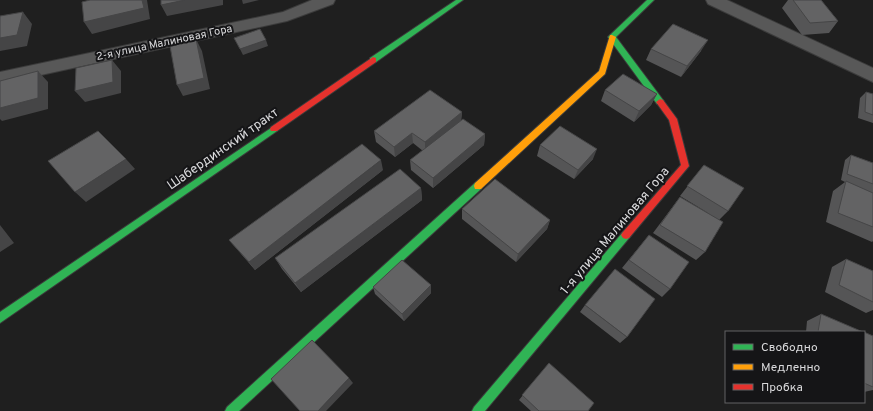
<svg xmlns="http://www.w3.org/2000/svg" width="873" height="411" viewBox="0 0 873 411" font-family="Overpass,sans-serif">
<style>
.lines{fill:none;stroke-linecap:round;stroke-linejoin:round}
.street-casing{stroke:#3b3b3b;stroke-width:2}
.fast-casing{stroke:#3b3b3b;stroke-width:2}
.slow-casing{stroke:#3b3b3b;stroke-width:2}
.jam-casing{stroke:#3b3b3b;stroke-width:2}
.street{fill:#585858;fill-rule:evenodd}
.fast{fill:#30b455;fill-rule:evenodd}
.slow{fill:#ff9f0a;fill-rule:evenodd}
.jam{fill:#e5322d;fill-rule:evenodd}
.wall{fill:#555556}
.shaded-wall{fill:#454546}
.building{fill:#636364;stroke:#454546}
.labels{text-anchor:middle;stroke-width:4;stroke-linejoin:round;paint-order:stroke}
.far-street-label{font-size:11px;fill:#d9d9db;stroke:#151517}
.street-label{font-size:13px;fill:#d9d9db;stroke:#151517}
</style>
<rect width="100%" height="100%" fill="#1f1f1f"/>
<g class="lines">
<g class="street-casing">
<path id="street" d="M312 0H335L333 4 287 21 0 84V72L283 12Z
M706 0H727L873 68V82L708 4Z"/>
</g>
<g class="fast-casing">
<path id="fast" d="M456 0H463L376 62H370V58Z
M647 0H654L616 37 663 100 664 102 663 104H657L608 37Z
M274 126 278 129 277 131 0 323V312Z
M478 182 481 183 482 186 481 189 239 411H225L227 407 475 183Z
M626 231 629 232 631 235 629 238 485 411H472L474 407 623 232Z"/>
</g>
<g class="slow-casing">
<path id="slow" d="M610 35H612L616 37 605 74 481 189H475L474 186 475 183 599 71Z"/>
</g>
<g class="jam-casing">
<path id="jam" d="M373 57 376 58V62L277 131H271L270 129 271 127Z
M660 99 663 100 677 119 689 166 629 238 626 239 623 238 621 235 623 232 681 165 669 120 656 102Z"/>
</g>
<use href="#street" class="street"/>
<use href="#fast" class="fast"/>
<use href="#slow" class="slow"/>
<use href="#jam" class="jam"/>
</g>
<path class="wall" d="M788 0H821L838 21 829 33 802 35 782 8Z
M651 49 701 51 681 77 646 60Z
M605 90 657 94 651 105 634 122 601 101Z
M866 92 873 94V123L858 118 860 98Z
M462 112 461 120 485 134 484 145 433 188 411 170 410 160 423 151 413 143 395 157 376 142 374 131Z
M540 145 593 159 574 179 537 156Z
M851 155 873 163V241L872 242 826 222 833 191 845 182 841 180 845 160Z
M704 165 728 211 719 220 705 252 696 260 653 233 680 197 710 214 680 196Z
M383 170 255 270 229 240Z
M421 188 422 200 301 292 282 269 275 258Z
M462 209 550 220 547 229 516 262 462 219Z
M649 235 670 289 662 297 622 268Z
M846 259 873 271V310L866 313 825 292 832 267Z
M373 287 431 293 404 321 375 294Z
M585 305 627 337 620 343 580 312Z
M821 314 863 332H806L807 321Z
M864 332 873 336V390L864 392Z
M549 363 588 411H531L519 400Z"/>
<path class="shaded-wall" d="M142 0H147L150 19 92 34 84 22Z
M185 0H223V5L167 16 161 5Z
M242 0H259L243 4Z
M23 12 32 24 27 46 0 51V38Z
M196 39 202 51 210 89 183 96 177 85Z
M266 40 268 46 243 55 240 49Z
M708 40 701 51 681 77 687 66Z
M112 60 121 71V93L85 102 75 91Z
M38 71 48 82V109L2 121 0 119V108Z
M657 94 651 105 634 122 639 111Z
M462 112 461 122 425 152V142Z
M412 133 413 143 395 157 394 147Z
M485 134 484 145 433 188V178Z
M597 149 593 159 574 179 578 170Z
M126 159 135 169 86 202 75 192Z
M381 160 383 170 255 270 249 262Z
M421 188 422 200 301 292 295 283Z
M550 220 547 229 516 262 518 254Z
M0 225 14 243 0 252Z
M431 285V293L404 321 402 314Z
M349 378 353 383 326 411H318Z"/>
<path class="building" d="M90 0H142L144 8 84 22 82 2Z
M161 0H185L161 5Z
M793 0H821L838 21 810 23Z
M23 12 17 35 0 38V16Z
M673 24 708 40 687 66 651 49Z
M260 29 266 40 240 49 234 38Z
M196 39 204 78 177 85 170 46Z
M112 60 113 82 75 91 76 68Z
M38 71V98L0 108V81Z
M623 74 657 94 639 111 605 90Z
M430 90 462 112 425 142 412 133 394 147 374 131Z
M866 92 873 94V115L865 112Z
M463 119 485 134 433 178 410 160Z
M560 126 597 149 578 170 540 145Z
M98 131 126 159 75 192 48 161Z
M362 144 381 160 249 262 229 240Z
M851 155 873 163V184L847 174Z
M704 165 744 188 728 211 687 186Z
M400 169 421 188 295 283 275 258Z
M495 179 550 220 518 254 462 209Z
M846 181 873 193V227L838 213Z
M680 197 723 222 705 252 660 225Z
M649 235 689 262 670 289 629 260Z
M846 259 873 271V302L839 285Z
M402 260 431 285 402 314 373 287Z
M615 269 655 299 627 337 585 305Z
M821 314 863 332H818Z
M864 332 873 336V387L864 383Z
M312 340 349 378 318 411H300L271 379Z
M549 363 594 403 588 411H539L522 395Z"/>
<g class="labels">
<g class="far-street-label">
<text transform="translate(164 42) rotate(-12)" y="4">2-я улица Малиновая Гора</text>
</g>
<g class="street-label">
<text transform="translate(222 148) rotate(-35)" y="5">Шабердинский тракт</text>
<text transform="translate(614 230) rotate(-50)" y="5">1-я улица Малиновая Гора</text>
</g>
</g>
<rect x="725" y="331" width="140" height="72" fill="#151517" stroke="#636365"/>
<rect x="733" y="344" width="20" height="6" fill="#30b455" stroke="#636365"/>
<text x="761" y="351" font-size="12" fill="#d9d9db">Свободно</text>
<rect x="733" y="364" width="20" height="6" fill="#ff9f0a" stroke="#636365"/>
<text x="761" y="371" font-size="12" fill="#d9d9db">Медленно</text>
<rect x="733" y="384" width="20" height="6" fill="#e5322d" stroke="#636365"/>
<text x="761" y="391" font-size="12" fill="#d9d9db">Пробка</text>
</svg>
